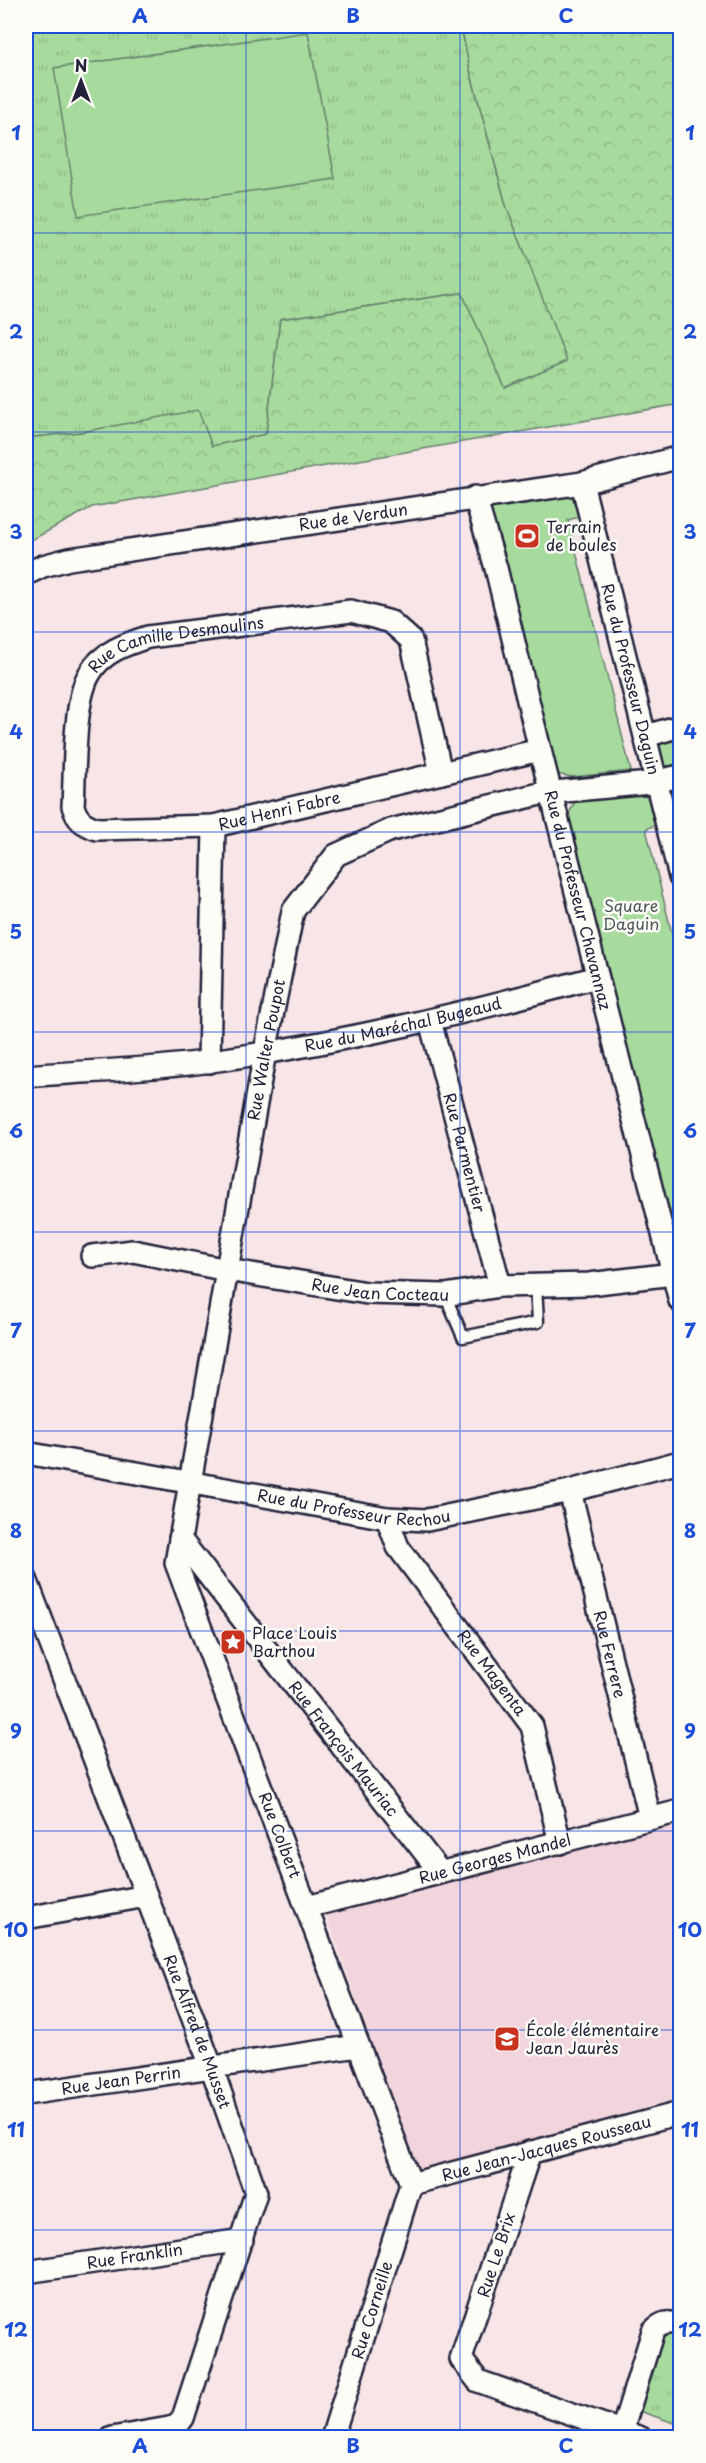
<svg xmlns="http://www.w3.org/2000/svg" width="706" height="2463" viewBox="0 0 706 2463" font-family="'Playpen Sans',sans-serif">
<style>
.built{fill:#f2d5dc}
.grass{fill:url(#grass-tufts);stroke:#647e6c;stroke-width:1.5}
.forest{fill:url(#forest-crowns);stroke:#647e6c;stroke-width:1.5}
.park{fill:#a7db9d;stroke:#647e6c;stroke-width:1.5}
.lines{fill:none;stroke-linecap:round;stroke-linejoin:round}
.lane-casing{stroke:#22223b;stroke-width:15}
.street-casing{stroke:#22223b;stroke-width:26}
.lane{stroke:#fdfcf7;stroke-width:10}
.street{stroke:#fdfcf7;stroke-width:21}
.grid{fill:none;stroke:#1d4ed8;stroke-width:1.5;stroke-opacity:0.55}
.labels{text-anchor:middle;stroke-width:5;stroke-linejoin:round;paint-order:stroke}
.street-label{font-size:16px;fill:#22223b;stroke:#fdfcf7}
.poi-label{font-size:16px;fill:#22223b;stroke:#fdfcf7;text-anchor:start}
.park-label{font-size:16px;fill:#4a5a58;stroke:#fdfcf7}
.neatline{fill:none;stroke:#1d4ed8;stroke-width:2}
.grid-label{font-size:20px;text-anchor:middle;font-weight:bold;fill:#1d4ed8}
</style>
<defs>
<pattern id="grass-tufts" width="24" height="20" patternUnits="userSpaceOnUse" patternTransform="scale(1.5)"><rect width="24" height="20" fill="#a7db9d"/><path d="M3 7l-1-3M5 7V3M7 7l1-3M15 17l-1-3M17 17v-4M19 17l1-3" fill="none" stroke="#8fbc88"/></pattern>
<pattern id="forest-crowns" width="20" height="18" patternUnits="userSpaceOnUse" patternTransform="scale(1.5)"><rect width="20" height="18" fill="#a7db9d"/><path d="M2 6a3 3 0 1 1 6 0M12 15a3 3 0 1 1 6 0" fill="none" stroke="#8fbc88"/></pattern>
</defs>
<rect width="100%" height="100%" fill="#f7e5e7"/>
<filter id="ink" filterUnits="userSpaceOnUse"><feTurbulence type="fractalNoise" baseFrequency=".0167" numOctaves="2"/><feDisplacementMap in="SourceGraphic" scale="12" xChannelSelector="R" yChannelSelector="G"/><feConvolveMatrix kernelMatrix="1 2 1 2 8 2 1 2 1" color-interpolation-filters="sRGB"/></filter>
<g filter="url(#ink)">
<path class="built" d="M680 1824V2098L418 2173 325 1911Z"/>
<path class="grass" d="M26 26H461L470 70 506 205 568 361 505 388 461 293 280 319 266 434 212 446 81 432 26 438Z
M680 2330V2425L633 2409 659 2331Z"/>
<path class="forest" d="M461 26H680V404L92 507 26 543V438L81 432 198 410 212 446 266 434 280 319 462 293 505 388 567 361 506 205 470 70Z"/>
<path class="park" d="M308 32 335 179 78 216 54 68Z
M567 492 579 501 583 516 568 520 631 771 573 777 555 774 488 504Z
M680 732V765L672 767 662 764 655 747 658 743Z
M637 794C654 796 653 810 657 824L646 829 680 966V1255L568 816 576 799Z"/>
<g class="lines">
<g class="lane-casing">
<path id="lane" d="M445 1295 463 1337 538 1322 536 1285"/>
</g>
<g class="street-casing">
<g id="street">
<path id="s1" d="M582 483 680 877"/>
<path id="s2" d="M475 497 496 568 540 750 680 1301"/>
<path id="s3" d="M26 574 43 566 69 559 582 483 680 457"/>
<path d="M646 736 680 726"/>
<path id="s4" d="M214 826 97 829C83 824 77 820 73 806 75 773 73 700 90 673 102 652 126 644 148 637L351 611 391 622 411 640 441 773"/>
<path id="s5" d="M430 1021 500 1286"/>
<path id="s6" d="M209 1062 214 826 540 750"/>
<path id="s7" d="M26 1076C87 1071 150 1070 211 1061 342 1043 470 1012 597 977"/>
<path id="s8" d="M92 1256 133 1251 227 1270 367 1293 445 1295 500 1286 589 1284 673 1274"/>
<path id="s9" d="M26 1453 387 1518 427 1520 570 1491 680 1462"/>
<path id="s10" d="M570 1491 650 1818"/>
<path id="s11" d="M387 1518 398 1547 532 1726 560 1843"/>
<path id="s12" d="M180 1539 440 1872"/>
<path id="s13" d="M26 1579 211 2066 256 2193 183 2418 177 2426 169 2428 112 2438"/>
<path id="s14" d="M307 1907 680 1811"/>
<path d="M26 1918 146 1896"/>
<path id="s15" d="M26 2094 358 2046"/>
<path d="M530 2152 461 2359 478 2381 641 2438"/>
<path id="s16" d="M411 2184 176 1563 265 1052 293 911 336 855 391 830 544 793 650 783 680 776"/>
<path id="s17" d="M411 2184 680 2113"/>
<path id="s18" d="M26 2272 242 2240"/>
<path d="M622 2431 653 2331C662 2322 668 2321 680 2325"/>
<path id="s19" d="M332 2438 411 2184"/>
</g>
</g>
<use href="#lane" class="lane"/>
<use href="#street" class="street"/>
</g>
</g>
<path class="grid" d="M246 26V2438M460 26V2438M26 233H680M26 432H680M26 632H680M26 832H680M26 1032H680M26 1232H680M26 1431H680M26 1631H680M26 1831H680M26 2030H680M26 2230H680"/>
<defs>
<g id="stadium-square" transform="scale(1.35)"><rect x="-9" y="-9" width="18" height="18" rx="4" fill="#c8321e" stroke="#fdfcf7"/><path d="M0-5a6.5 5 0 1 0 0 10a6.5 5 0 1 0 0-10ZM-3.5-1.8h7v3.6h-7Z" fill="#fff"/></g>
<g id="sight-square" transform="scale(1.35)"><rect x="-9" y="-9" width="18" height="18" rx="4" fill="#c8321e" stroke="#fdfcf7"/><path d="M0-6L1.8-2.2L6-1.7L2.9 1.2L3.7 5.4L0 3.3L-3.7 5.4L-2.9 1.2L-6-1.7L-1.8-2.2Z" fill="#fff"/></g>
<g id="school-square" transform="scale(1.35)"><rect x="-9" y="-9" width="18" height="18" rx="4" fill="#c8321e" stroke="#fdfcf7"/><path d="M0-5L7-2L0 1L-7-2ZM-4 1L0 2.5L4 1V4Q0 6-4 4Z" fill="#fff"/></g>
</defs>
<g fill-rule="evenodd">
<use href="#stadium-square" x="527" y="536"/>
<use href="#sight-square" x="233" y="1642"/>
<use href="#school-square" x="507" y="2039"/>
</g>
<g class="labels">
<g class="street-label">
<text dy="6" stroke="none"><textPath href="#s3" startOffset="333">Rue de Verdun</textPath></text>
<text dy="6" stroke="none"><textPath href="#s4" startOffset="382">Rue Camille Desmoulins</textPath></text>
<text dy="6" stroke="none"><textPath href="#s1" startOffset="202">Rue du Professeur Daguin</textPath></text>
<text dy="6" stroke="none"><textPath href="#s6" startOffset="303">Rue Henri Fabre</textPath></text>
<text dy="6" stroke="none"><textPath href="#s2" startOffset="416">Rue du Professeur Chavannaz</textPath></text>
<text dy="6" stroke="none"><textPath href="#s7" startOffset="381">Rue du Maréchal Bugeaud</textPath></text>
<text dy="6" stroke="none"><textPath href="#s16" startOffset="1185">Rue Walter Poupot</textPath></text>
<text dy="6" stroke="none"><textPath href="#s5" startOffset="136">Rue Parmentier</textPath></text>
<text dy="6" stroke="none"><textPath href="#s8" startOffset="292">Rue Jean Cocteau</textPath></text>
<text dy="6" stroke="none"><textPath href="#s9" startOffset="333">Rue du Professeur Rechou</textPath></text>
<text dy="6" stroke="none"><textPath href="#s10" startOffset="168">Rue Ferrere</textPath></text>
<text dy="6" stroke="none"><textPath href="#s11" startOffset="188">Rue Magenta</textPath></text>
<text dy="6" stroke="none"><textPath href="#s12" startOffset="266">Rue François Mauriac</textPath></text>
<text transform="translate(280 1835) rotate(69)" y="6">Rue Colbert</text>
<text dy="6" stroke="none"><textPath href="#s14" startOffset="194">Rue Georges Mandel</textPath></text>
<text dy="6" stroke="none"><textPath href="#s13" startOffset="484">Rue Alfred de Musset</textPath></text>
<text dy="6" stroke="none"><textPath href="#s15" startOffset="96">Rue Jean Perrin</textPath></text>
<text dy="6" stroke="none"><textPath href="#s17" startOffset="140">Rue Jean-Jacques Rousseau</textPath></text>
<text transform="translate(496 2255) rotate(-72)" y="6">Rue Le Brix</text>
<text dy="6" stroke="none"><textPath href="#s18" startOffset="110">Rue Franklin</textPath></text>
<text dy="6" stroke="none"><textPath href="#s19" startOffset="134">Rue Corneille</textPath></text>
</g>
<g class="poi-label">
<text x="546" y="533">Terrain<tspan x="546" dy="18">de boules</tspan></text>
<text x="252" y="1639">Place Louis<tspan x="252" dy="18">Barthou</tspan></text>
<text x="526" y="2036">École élémentaire<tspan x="526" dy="18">Jean Jaurès</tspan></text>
</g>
<g class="park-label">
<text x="631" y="912">Square<tspan x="631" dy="18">Daguin</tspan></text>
</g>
</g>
<rect width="706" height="2463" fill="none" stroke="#fdfcf7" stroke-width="66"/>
<g transform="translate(81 81)" stroke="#fdfcf7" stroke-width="4.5" paint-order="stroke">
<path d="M0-4.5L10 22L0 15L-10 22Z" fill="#22223b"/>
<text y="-9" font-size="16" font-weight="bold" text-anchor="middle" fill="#22223b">N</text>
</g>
<rect x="33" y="33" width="640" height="2397" class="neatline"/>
<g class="grid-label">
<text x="140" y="23">A</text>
<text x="353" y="23">B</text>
<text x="566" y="23">C</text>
<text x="16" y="140">1</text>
<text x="690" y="140">1</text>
<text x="16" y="339">2</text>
<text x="690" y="339">2</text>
<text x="16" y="539">3</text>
<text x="690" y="539">3</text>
<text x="16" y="739">4</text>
<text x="690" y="739">4</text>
<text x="16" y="939">5</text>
<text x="690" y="939">5</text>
<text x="16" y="1138">6</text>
<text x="690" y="1138">6</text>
<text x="16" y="1338">7</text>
<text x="690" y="1338">7</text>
<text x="16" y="1538">8</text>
<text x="690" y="1538">8</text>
<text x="16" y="1738">9</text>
<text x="690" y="1738">9</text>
<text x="16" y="1937">10</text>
<text x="690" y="1937">10</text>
<text x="16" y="2137">11</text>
<text x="690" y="2137">11</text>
<text x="16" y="2337">12</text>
<text x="690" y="2337">12</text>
<text x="140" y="2453">A</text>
<text x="353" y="2453">B</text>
<text x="566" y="2453">C</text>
</g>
</svg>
